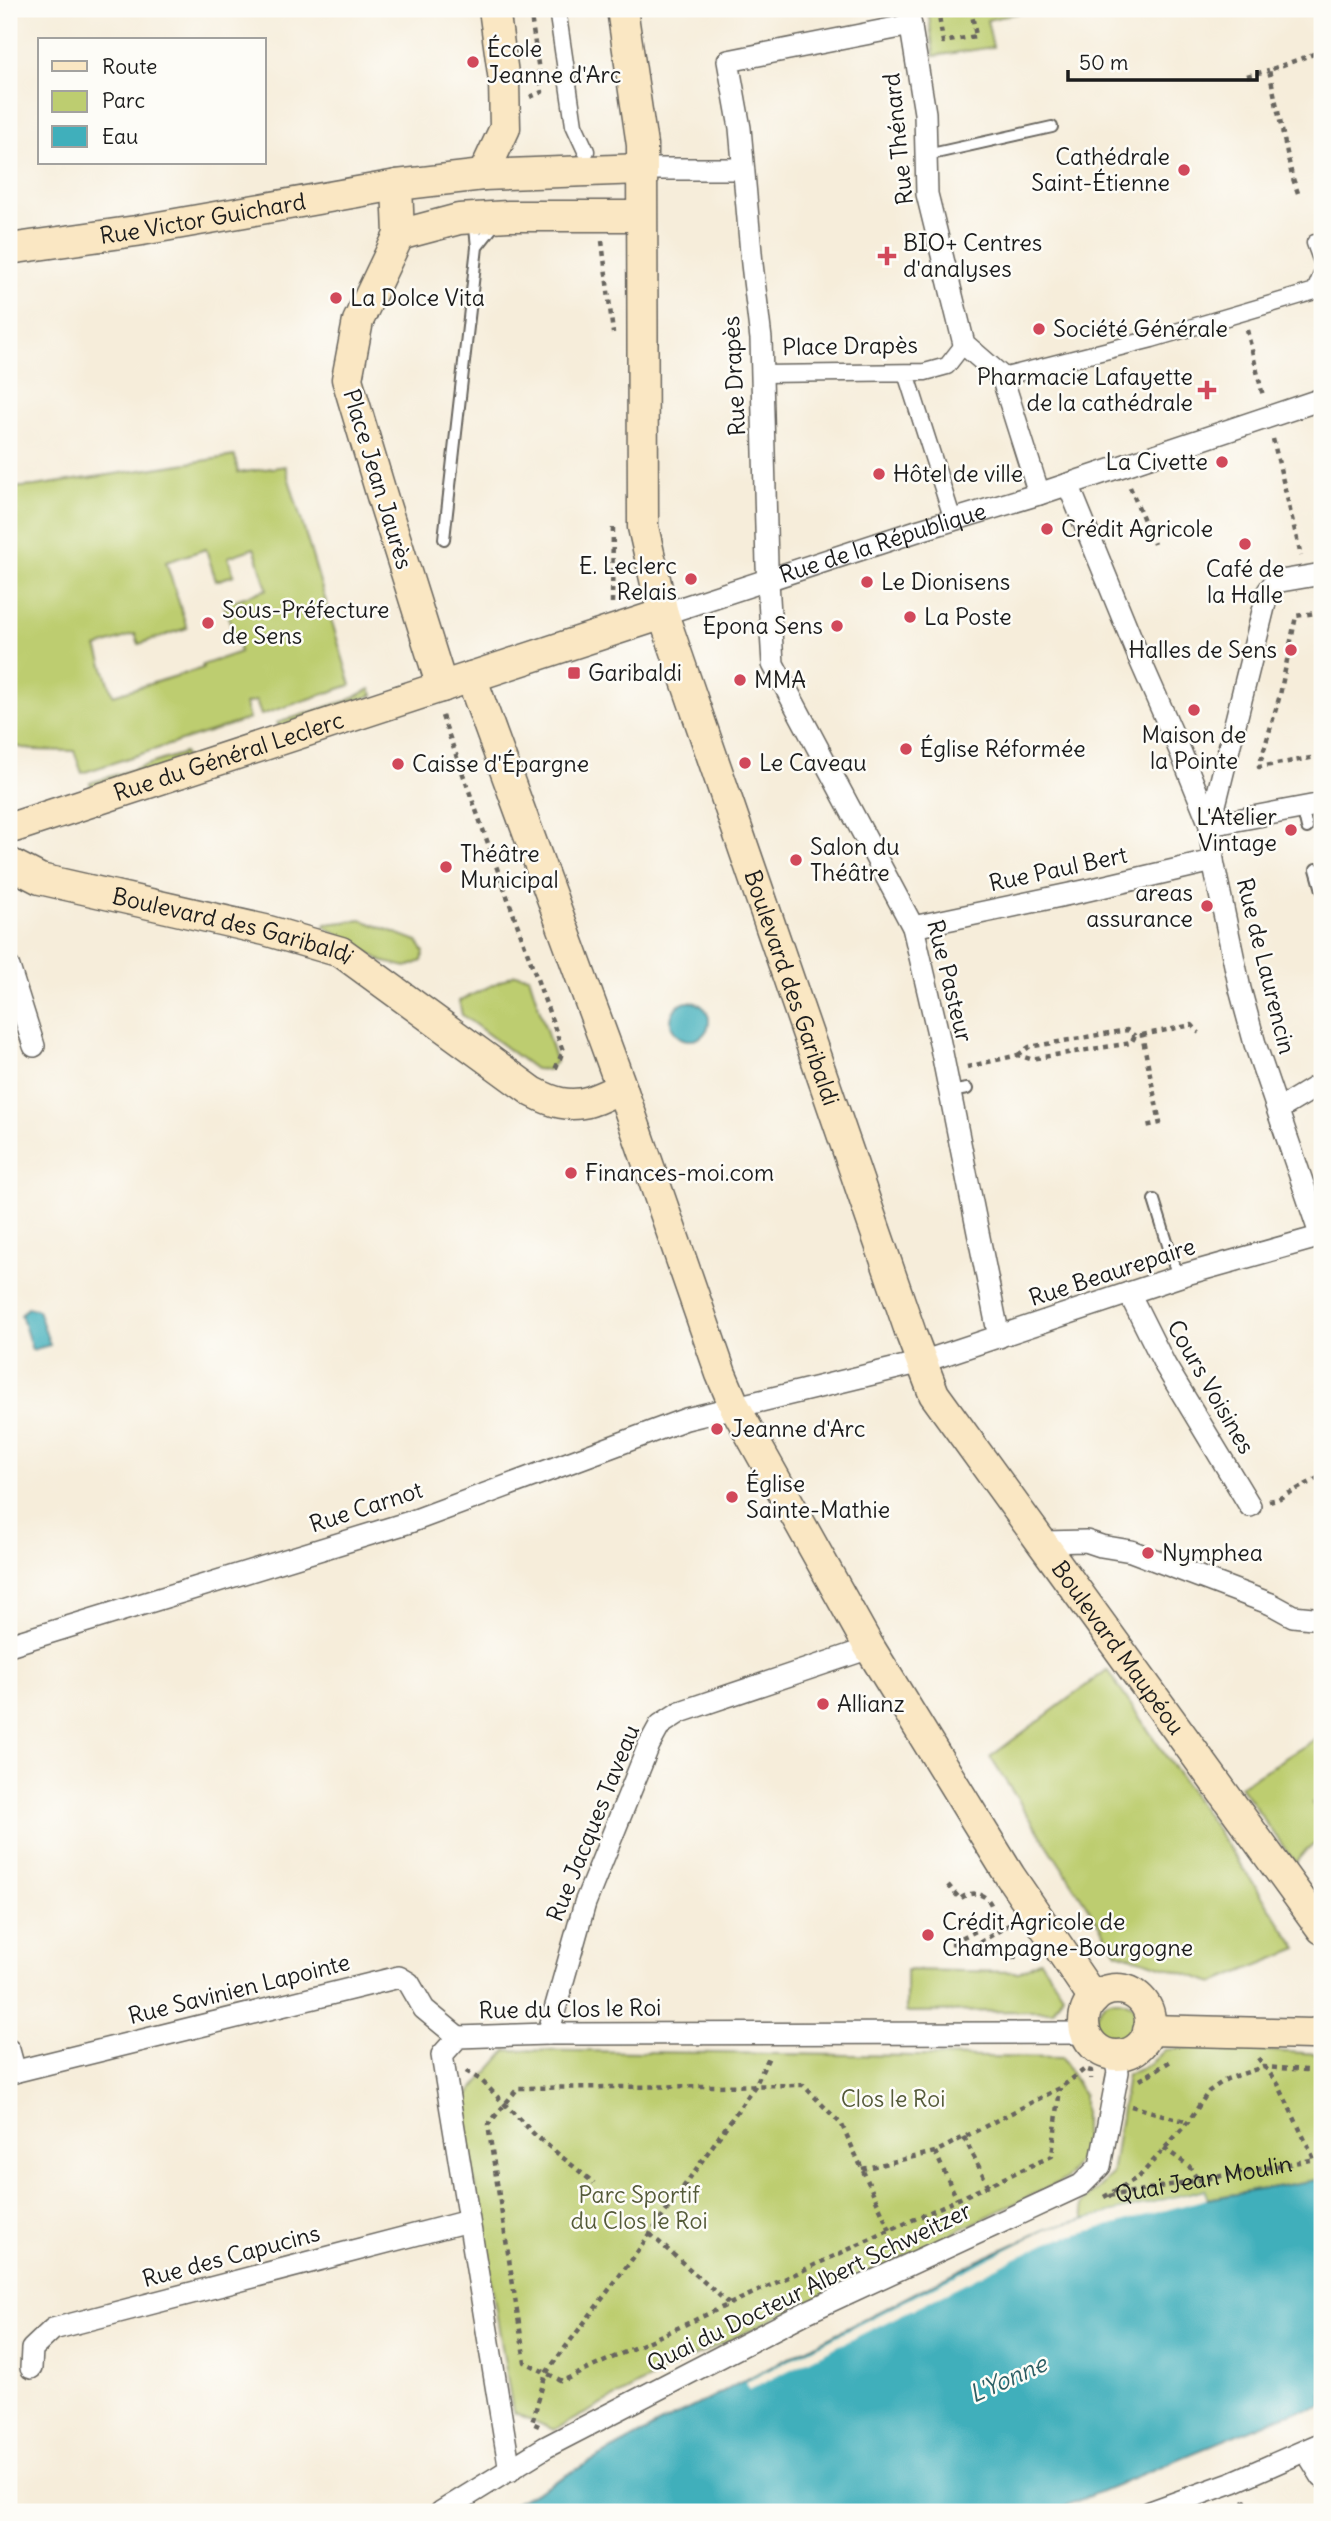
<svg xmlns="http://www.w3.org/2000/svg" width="1331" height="2521" viewBox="0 0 1331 2521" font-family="Delius,sans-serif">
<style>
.green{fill:#bdcd70;stroke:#6c7446;stroke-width:2;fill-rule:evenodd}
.water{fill:#40afbb;stroke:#2e666c;stroke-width:2}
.pier{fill:#f6edda}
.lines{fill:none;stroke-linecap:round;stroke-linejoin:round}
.service-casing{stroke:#68655e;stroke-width:14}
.pedestrian-casing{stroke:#68655e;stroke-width:19}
.minor-casing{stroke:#68655e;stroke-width:24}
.secondary-casing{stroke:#68655e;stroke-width:33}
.path{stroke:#68655e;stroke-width:4.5;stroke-dasharray:5 5;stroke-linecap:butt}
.service{stroke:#fff;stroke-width:10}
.pedestrian{stroke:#fff;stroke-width:16}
.minor{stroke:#fff;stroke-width:21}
.secondary{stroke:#fae7c3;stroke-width:30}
.poi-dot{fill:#d1495b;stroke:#fdfcf7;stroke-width:2.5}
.labels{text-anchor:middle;stroke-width:5;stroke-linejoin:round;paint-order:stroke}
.poi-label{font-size:23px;fill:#1c1c1c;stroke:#fdfcf7;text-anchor:start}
.street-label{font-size:23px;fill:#1c1c1c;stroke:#fdfcf7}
.park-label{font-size:23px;fill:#545a39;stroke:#fdfcf7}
.water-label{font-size:24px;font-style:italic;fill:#2c5e64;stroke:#fdfcf7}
</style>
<rect width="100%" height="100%" fill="#fdfcf7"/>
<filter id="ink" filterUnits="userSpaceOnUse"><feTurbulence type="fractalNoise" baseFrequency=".0143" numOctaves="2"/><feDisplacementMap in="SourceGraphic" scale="14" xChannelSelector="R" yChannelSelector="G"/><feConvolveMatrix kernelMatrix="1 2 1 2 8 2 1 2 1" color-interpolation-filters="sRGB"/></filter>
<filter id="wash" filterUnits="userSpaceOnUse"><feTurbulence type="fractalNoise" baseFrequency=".00686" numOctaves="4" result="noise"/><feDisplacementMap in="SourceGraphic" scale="28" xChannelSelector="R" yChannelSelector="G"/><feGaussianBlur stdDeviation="1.57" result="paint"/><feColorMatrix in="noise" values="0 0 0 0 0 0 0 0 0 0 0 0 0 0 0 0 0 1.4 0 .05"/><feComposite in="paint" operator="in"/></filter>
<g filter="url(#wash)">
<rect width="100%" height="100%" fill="#f6edda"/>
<path class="green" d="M928 9H1037L987 20 993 47 934 56Z
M235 456 238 473 285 466 351 685 261 715 256 701 245 704 249 719 82 773 74 751 33 750 9 745V488L35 486ZM206 549 216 581 234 575 228 557 254 548 256 553 267 589 224 604 240 652 202 665 203 668 113 695 97 647 135 634 139 644 187 628 166 562Z
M370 689 373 695 279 728 277 723 349 700Z
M184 753 186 759 92 790 90 783Z
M362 920 417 941 424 952 422 961 407 967 384 962 324 926 326 924Z
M515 974 529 976 556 1062 548 1070 535 1069 462 1015 459 1001Z
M1107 1670 1298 1949 1214 1983 1117 1952 990 1757Z
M1322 1735V1797L1312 1803 1317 1810 1322 1807V1840L1307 1849 1295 1863 1240 1786Z
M1040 1960 1063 1994 1053 2011 906 2012V1970L1019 1972Z
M1095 2022a22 22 0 1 1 44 0a22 22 0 1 1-44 0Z
M1195 2047 1322 2054V2179L1207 2199 1204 2190 1085 2220 1081 2204 1112 2175 1127 2075 1150 2064 1165 2050Z
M507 2050 1062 2058 1084 2095V2152L1066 2179 673 2367 554 2430 513 2412 461 2103Z"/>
<path class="water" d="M671 1021a19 19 0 1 1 38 0a19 19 0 1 1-38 0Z
M28 1307 38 1310 50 1345 32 1350 21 1315Z
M1322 2179V2407L1287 2414 1051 2512H499L654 2427 983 2258 1047 2229 1204 2190 1207 2199Z"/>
<path class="pier" d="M1204 2190 1207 2199 1048 2242 749 2390 746 2382 1047 2229Z"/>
</g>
<g filter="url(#ink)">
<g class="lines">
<g class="service-casing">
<path id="service" d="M927 155 1052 127
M477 247 492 228 498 223
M444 539 477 247 475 228 468 223
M1302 807 1307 828
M1316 869 1322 890
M950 1092 967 1089
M1154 1200 1178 1277"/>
</g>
<g class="pedestrian-casing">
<path id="pedestrian" d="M557 9 574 125 586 151
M1315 243 1322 262
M906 373 953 520
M763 374 925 372 947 366 964 344
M1002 377 1152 339 1315 291 1322 274"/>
</g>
<g class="minor-casing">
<g id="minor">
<path d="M908 9 925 113 927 194 964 344 1002 377 1039 494"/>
<path d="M911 25 728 61 740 128 752 264 761 339 767 565 773 664 913 927 939 1038 999 1337"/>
<path d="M642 169H743"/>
<path d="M1068 484 1140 660 1181 753 1210 825 1213 861 1240 989 1255 1044 1322 1240"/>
<path id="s2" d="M663 614 920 530 1039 494 1322 399"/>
<path d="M1210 825 1268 591 1275 582 1322 574"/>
<path d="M1210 825 1322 804"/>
<path d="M913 927 1084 891 1213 861"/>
<path d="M9 967 34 1046"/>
<path d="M1279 1109 1322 1083"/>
<path d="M1129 1293 1165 1365 1250 1506"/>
<path d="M1044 1542 1086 1541 1101 1546 1131 1551 1271 1604 1293 1616 1322 1619"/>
<path d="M9 1645 410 1522 686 1419 922 1362 1183 1275 1322 1236"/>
<path d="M548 2034 585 1903 649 1745 660 1725 680 1712 858 1652 868 1645"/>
<path d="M9 2050 15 2072"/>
<path d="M9 2073 399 1977 409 1983 424 2009 458 2037"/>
<path d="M31 2368 32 2349 53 2329 468 2221"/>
<path d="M1306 2451 1322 2477"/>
<path d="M510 2471 442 2055 458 2037 548 2034 1086 2033"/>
<path d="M441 2512 546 2447 809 2311 1081 2185 1100 2166 1118 2072 1114 2055"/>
<path d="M1150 2512 1233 2482 1322 2443"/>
</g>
</g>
<g class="secondary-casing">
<g id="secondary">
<path id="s3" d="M622 9 642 145 643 527 663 614 911 1334 934 1394 1322 1929"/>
<path d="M483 175 505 128 504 81 494 9"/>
<path d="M399 235 459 219 508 216H641"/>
<path id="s4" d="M9 249 136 231 397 185"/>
<path d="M471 677 622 1089 721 1374 735 1407 868 1645 1010 1876 1094 1999"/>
<path d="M442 687 382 496 347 379 358 321 399 235 397 185 483 175 642 169"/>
<path id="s5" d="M14 827 663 614"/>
<path id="s6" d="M9 863 40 879 265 930 341 952 533 1092C552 1102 569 1108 591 1101 602 1097 611 1092 622 1089"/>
<circle cx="1117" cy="2022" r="33"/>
<path d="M1148 2030 1311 2034 1322 2032"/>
</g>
</g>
<g class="path">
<path d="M938 9 943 42 976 36 971 9"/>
<path d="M1247 76 1269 70"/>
<path d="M530 97 542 92 530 9"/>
<path d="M1298 193 1292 176 1269 70 1322 51"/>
<path d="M602 241 613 333"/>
<path d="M1247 330 1263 396"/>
<path d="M1273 439 1301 556"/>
<path d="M1130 487 1154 544"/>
<path d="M612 603 613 528"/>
<path d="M1322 612 1296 616 1280 695 1259 767 1322 756"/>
<path d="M442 716 563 1051 554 1072"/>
<path d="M1142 1035 1192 1025 1199 1033"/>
<path d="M1018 1055 1029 1047 1127 1030 1135 1036"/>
<path d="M967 1067 1018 1055 1030 1059 1131 1043 1135 1036 1142 1035 1160 1123 1145 1126"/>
<path d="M1269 1501 1278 1499 1322 1476"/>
<path d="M948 1885 960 1899C981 1882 1005 1909 985 1927L950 1943"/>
<path d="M951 1943 974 1946 1012 1923"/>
<path d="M974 1946 1011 1959 1029 1949"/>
<path d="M1258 2058 1278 2084 1314 2159"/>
<path d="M466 2071 481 2080 536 2136 594 2183"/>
<path d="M1140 2080 1174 2059"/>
<path d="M1131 2106 1188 2122"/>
<path d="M964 2137 988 2185"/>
<path d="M1164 2148 1189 2166 1198 2180"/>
<path d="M935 2152 957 2199"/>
<path d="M862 2169 935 2152 1060 2088 1085 2069 1091 2071V2079"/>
<path id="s1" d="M1109 2196 1322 2158"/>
<path d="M1104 2197 1139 2177 1188 2122 1209 2091 1227 2079 1263 2067 1322 2071"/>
<path d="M890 2230 842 2125 803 2085 518 2088 488 2125 525 2362 562 2381 1052 2156 1060 2088"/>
<path d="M650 2234 729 2304"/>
<path d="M539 2426 532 2423 546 2373 633 2258 738 2110 755 2086 769 2057"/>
<path d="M1244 2500 1250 2512"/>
</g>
<use href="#service" class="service"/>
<use href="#pedestrian" class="pedestrian"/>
<use href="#minor" class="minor"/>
<use href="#secondary" class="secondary"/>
</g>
</g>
<g class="poi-dot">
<circle cx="473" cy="62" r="7"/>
<circle cx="1184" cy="170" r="7"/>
<path d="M883.5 245.5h7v7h7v7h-7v7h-7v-7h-7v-7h7z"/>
<circle cx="336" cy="298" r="7"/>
<circle cx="1039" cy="329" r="7"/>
<path d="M1203.5 379.5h7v7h7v7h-7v7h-7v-7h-7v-7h7z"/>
<circle cx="1222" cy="462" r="7"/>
<circle cx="879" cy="474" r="7"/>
<circle cx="1047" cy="529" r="7"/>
<circle cx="1245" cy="544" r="7"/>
<circle cx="691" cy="579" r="7"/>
<circle cx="867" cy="582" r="7"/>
<circle cx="910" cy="617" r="7"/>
<circle cx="208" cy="623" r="7"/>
<circle cx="837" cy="626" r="7"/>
<circle cx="1291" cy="650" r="7"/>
<rect x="567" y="666" width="14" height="14" rx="3.5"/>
<circle cx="740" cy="680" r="7"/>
<circle cx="1194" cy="710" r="7"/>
<circle cx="906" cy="749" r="7"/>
<circle cx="745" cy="763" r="7"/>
<circle cx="398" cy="764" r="7"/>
<circle cx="1291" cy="830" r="7"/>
<circle cx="796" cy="860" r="7"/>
<circle cx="446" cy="867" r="7"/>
<circle cx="1207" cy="906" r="7"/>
<circle cx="571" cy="1173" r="7"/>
<circle cx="717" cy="1429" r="7"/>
<circle cx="732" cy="1497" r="7"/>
<circle cx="1148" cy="1553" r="7"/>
<circle cx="823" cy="1704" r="7"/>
<circle cx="928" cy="1935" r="7"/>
</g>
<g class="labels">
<g class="poi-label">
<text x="487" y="57">École<tspan x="487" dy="26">Jeanne d'Arc</tspan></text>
<text x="1170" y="165" text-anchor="end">Cathédrale<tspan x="1170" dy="26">Saint-Étienne</tspan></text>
<text x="903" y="251">BIO+ Centres<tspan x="903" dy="26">d'analyses</tspan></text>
<text x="350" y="306">La Dolce Vita</text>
<text x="1053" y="337">Société Générale</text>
<text x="1193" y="385" text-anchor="end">Pharmacie Lafayette<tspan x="1193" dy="26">de la cathédrale</tspan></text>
<text x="1208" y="470" text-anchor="end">La Civette</text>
<text x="893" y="482">Hôtel de ville</text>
<text x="1061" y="537">Crédit Agricole</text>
<text x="677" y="574" text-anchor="end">E. Leclerc<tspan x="677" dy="26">Relais</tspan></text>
<text x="1245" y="577" text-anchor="middle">Café de<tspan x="1245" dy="26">la Halle</tspan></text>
<text x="881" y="590">Le Dionisens</text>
<text x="222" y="618">Sous-Préfecture<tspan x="222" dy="26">de Sens</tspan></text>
<text x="924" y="625">La Poste</text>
<text x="823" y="634" text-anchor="end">Epona Sens</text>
<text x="1277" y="658" text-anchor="end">Halles de Sens</text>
<text x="588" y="681">Garibaldi</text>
<text x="754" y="688">MMA</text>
<text x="1194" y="743" text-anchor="middle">Maison de<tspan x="1194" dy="26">la Pointe</tspan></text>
<text x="920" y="757">Église Réformée</text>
<text x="759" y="771">Le Caveau</text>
<text x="412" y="772">Caisse d'Épargne</text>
<text x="1277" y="825" text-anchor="end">L'Atelier<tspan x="1277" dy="26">Vintage</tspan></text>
<text x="810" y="855">Salon du<tspan x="810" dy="26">Théâtre</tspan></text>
<text x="460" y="862">Théâtre<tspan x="460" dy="26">Municipal</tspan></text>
<text x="1193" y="901" text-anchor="end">areas<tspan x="1193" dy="26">assurance</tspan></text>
<text x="585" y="1181">Finances-moi.com</text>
<text x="731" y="1437">Jeanne d'Arc</text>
<text x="746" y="1492">Église<tspan x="746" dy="26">Sainte-Mathie</tspan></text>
<text x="1162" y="1561">Nymphea</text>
<text x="837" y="1712">Allianz</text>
<text x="942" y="1930">Crédit Agricole de<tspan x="942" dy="26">Champagne-Bourgogne</tspan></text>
</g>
<g class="street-label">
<text transform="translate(898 139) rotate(-96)" y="8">Rue Thénard</text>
<text dy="8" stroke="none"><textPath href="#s4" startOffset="196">Rue Victor Guichard</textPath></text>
<text transform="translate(850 346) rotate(-1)" y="8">Place Drapès</text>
<text transform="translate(734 376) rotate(-93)" y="8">Rue Drapès</text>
<text transform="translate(378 479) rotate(73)" y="8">Place Jean Jaurès</text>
<text dy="8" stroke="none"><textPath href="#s2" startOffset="231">Rue de la République</textPath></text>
<text dy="8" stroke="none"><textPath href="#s5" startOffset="226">Rue du Général Leclerc</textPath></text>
<text transform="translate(1058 869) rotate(-12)" y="8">Rue Paul Bert</text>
<text dy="8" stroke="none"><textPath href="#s6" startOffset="233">Boulevard des Garibaldi</textPath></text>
<text transform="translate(1266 966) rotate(76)" y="8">Rue de Laurencin</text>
<text transform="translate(950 981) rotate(76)" y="8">Rue Pasteur</text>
<text dy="8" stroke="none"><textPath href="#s3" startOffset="1004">Boulevard des Garibaldi</textPath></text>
<text transform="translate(1112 1272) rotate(-18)" y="8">Rue Beaurepaire</text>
<text transform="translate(1211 1387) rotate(60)" y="8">Cours Voisines</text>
<text transform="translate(366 1507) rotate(-18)" y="8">Rue Carnot</text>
<text dy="8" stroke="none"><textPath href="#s3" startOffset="1748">Boulevard Maupéou</textPath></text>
<text transform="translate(593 1823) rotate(-68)" y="8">Rue Jacques Taveau</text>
<text transform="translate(239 1989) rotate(-14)" y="8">Rue Savinien Lapointe</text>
<text transform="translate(570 2009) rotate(-1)" y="8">Rue du Clos le Roi</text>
<text dy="8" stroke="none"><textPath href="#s1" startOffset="96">Quai Jean Moulin</textPath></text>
<text transform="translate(231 2256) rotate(-15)" y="8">Rue des Capucins</text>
<text transform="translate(809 2287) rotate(-26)" y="8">Quai du Docteur Albert Schweitzer</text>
</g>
<g class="park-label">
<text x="893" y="2107">Clos le Roi</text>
<text x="639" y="2203">Parc Sportif<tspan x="639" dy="26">du Clos le Roi</tspan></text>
</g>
<g class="water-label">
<text transform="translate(1008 2379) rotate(-24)" y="8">L'Yonne</text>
</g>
</g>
<rect width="1331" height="2521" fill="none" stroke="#fdfcf7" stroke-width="35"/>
<rect x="38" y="38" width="228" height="126" fill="#fdfcf7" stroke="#a3a29f" stroke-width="2"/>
<rect x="52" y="61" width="35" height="10" fill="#fae7c3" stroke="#a3a29f" stroke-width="2"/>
<text x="102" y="74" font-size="21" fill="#1c1c1c">Route</text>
<rect x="52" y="91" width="35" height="21" fill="#bdcd70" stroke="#a3a29f" stroke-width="2"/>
<text x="102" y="108" font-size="21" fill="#1c1c1c">Parc</text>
<rect x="52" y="126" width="35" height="21" fill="#40afbb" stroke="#a3a29f" stroke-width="2"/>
<text x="102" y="144" font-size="21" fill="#1c1c1c">Eau</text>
<path d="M1068 70v10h189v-10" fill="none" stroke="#1c1c1c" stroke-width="3.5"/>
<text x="1079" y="70" font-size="21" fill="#1c1c1c" stroke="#fdfcf7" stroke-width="5" paint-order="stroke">50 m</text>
</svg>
